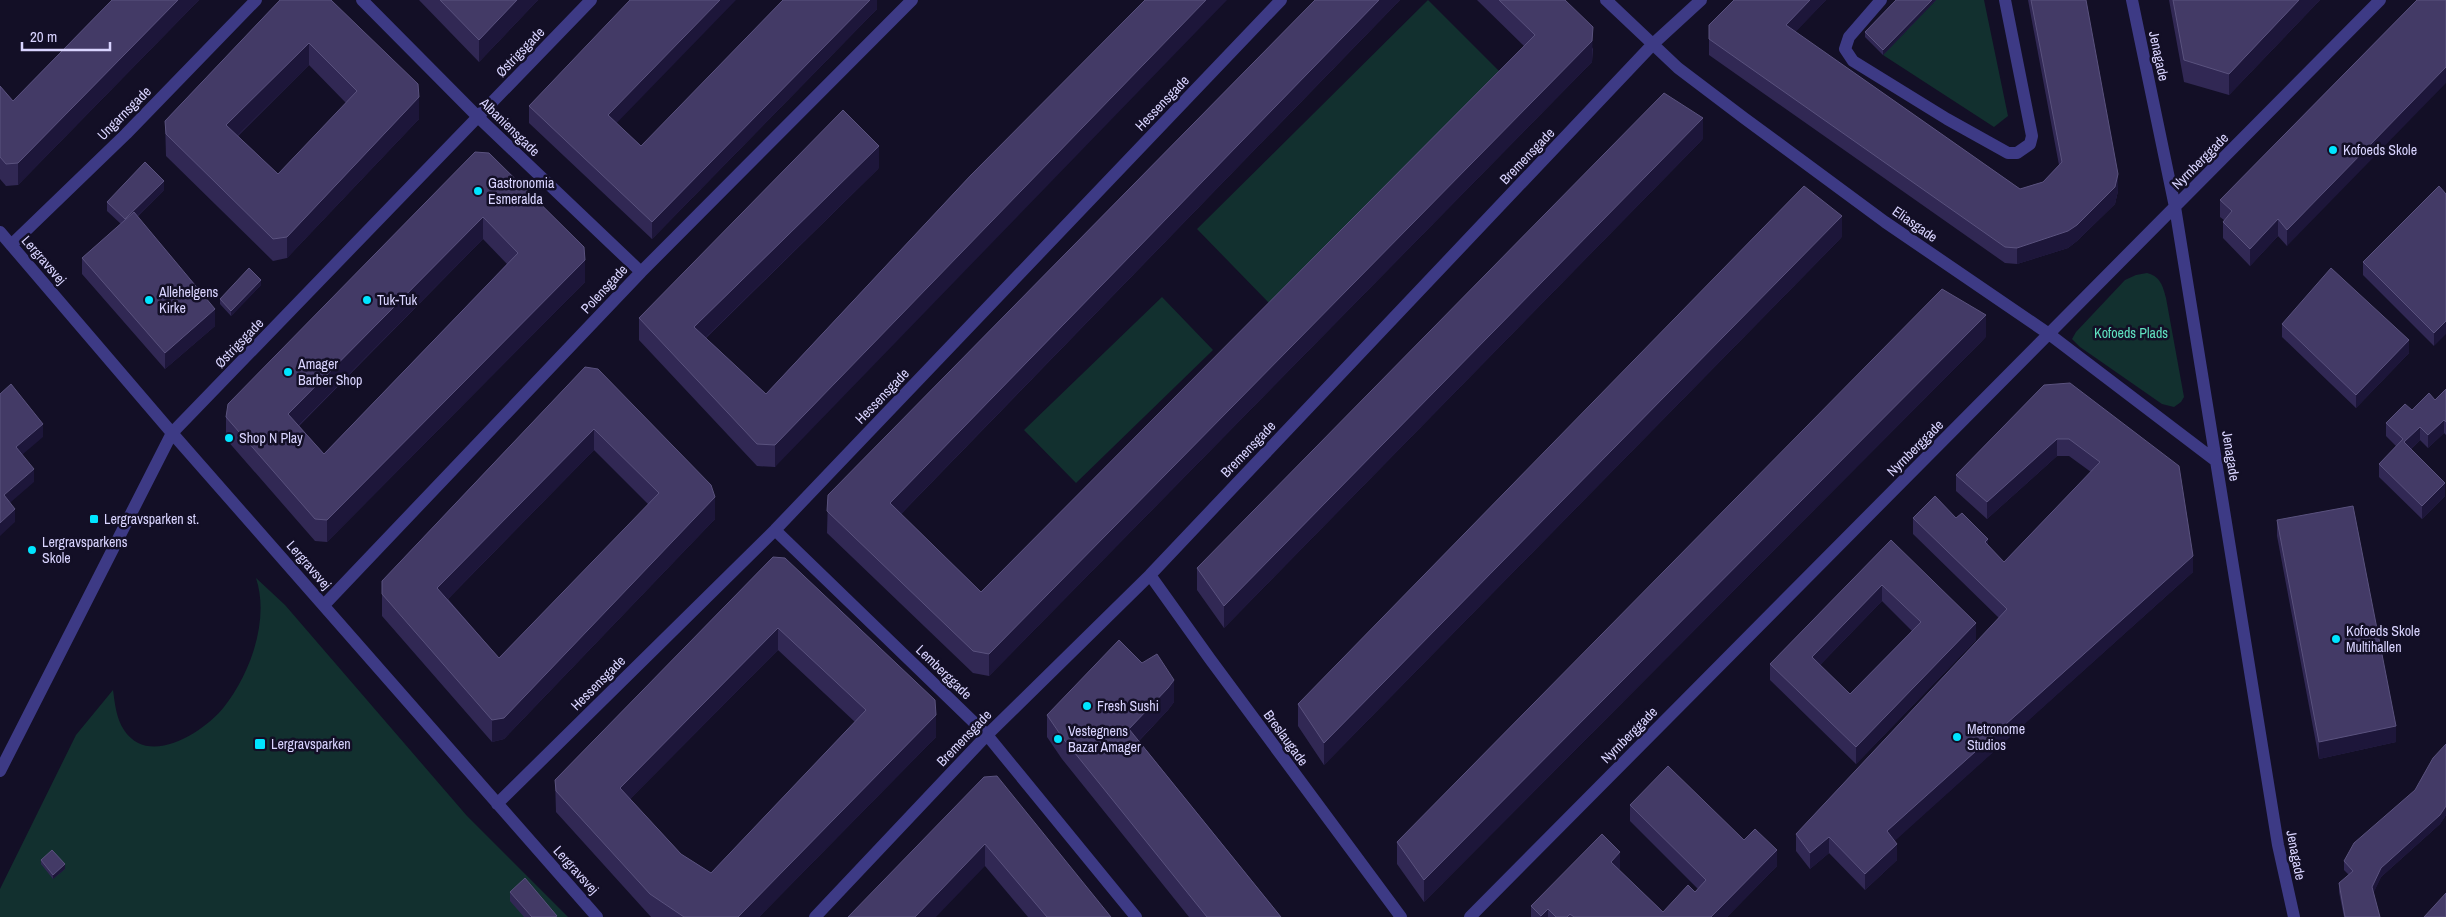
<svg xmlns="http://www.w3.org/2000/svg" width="2446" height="917" viewBox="0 0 2446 917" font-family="'Archivo Narrow',sans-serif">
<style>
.green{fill:#12302f}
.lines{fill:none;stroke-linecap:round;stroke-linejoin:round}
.minor{stroke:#3d3a85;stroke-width:12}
.wall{fill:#312854;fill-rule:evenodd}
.shaded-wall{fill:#1d163a}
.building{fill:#433a66;stroke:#5a527e;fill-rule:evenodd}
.poi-dot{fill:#00e5ff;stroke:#130f26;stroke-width:2}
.labels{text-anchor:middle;stroke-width:5;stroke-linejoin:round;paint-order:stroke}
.street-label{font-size:14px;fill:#d9d4ff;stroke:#130f26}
.poi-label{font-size:14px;fill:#d9d4ff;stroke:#130f26;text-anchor:start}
.park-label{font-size:14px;fill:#5fe0c0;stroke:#130f26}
</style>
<rect width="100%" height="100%" fill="#130f26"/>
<path class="green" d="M1428 0 1501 73 1269 303 1197 229Z
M1936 0H1984L2008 116 1994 127 1883 55Z
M2147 273C2160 276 2163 286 2166 298L2184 397 2181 402 2174 407 2162 404 2080 347 2072 339 2076 332 2125 280 2136 275Z
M1162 297 1213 350 1076 483 1024 430Z
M256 578 285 605 467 816 568 917H0V889L76 735 113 690C115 704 116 718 124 730 149 768 204 732 224 707 250 674 270 620 256 578Z"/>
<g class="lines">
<path class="minor" d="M362 0 478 117 641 272
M1606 0 1678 68 1744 118 1885 222 2049 334 2216 461
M1881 0 1849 37 1845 49 1853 61 1947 119 2008 153H2017L2030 144 2032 136 2005 0
M2132 0 2175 207 2278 845 2294 917
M0 232 172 433 597 917
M11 245 126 134 256 0
M775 530 987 735 1136 917
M1150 575 1210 659 1401 917
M324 605 641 272 912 0
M0 771 172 433 591 0
M497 804 775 530 1281 0
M815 917 987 735 1150 575 1653 44 1701 0
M1470 917 2380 0"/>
</g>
<path class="wall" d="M112 0H199L18 185 6 186 0 179V86L13 101Z
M280 0 419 119 287 258 273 261 166 156 165 121ZM309 65 346 103 278 174 238 136Z
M419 0H538L479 62Z
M877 0V9L652 239 529 123V106L616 123 641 146Z
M1315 0H1400L901 514 981 592 1524 46 1477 0H1565L1593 49 1592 62 989 676 973 673 827 533 828 495Z
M1734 0H1826L1795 32 2020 189 2043 182 2059 165 2028 0H2086L2118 191 2115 204 2077 241 2068 248 2017 264 2005 263 1709 55V39Z
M1896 0H1936L1883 55 1865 37V32Z
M2169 0H2320L2229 95 2184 82Z
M2417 0 2287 246 2278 236 2250 266 2223 238V222L2224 220 2220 217V200Z
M1703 139 1224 628 1197 590V568Z
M475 152 585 282 327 542 315 541 226 439V417ZM483 239 507 264 324 454 299 426Z
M879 168 706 338 766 394 971 175 775 467 757 466 639 340V318Z
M2439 186 2434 346 2363 275V262Z
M164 190 137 217 215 326 165 369 82 274V258L121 224 107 211V202Z
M1842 237 1324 765 1298 726V704Z
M261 285 231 316 220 304V299Z
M2282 324 2409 353 2356 408 2282 337Z
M1986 337 1424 902 1397 864V842Z
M585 367 715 519 504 739 492 742 382 616V581ZM594 450 649 505 499 658 448 599Z
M2044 385 2193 572 1895 840 1897 860 1865 890 1829 853 1810 869 1796 851V834L1999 618 1913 534V518H1956L1988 546 2004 562 2091 472 2069 456H2057L1987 519 1956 491V475Z
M2446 389V435L2444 433 2428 448 2420 440 2411 449 2445 496 2422 519 2379 477V464L2396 446 2386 436V423L2435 400Z
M2277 520 2396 742 2319 759 2277 536Z
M1891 540 1976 640 1856 764 1770 680V664ZM1882 601 1912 631 1850 694 1820 665Z
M773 557 936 737 759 917H651L556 812 555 780ZM778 650 855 722 711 873 681 854 630 799Z
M1174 702 1168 710 1139 741 1281 917H1189L1062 759 1047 737V715Z
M2446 744V815L2440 824 2381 877 2373 893 2380 917H2344L2339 892V883L2349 875 2344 870V861L2415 790Z
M984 777 1111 917H1028L985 866Z
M1630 805 1744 840 1777 866 1727 917H1531V906L1620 868 1619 870 1663 912 1695 892 1698 889 1630 821Z
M41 860 65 869 53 879 41 864Z
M510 892 557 917H524L510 901Z"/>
<path class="shaded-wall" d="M178 0H199L18 185V163Z
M517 0H538L479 62V40Z
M720 0H736L608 132V115Z
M870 0H877V9L652 239V222Z
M1206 0H1227L775 467V445Z
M1379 0H1400L890 525V503Z
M1810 0H1826L1786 42V25Z
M1932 0H1936L1883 55V50Z
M2299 0H2320L2229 95V74Z
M1593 27 1592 62 989 676V654Z
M309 43V65L226 147V125Z
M2446 67V83L2287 246V230Z
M419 97V119L287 258V237Z
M1703 118V139L1224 628V606Z
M879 146V168L694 349V327Z
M2118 174V191L2115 204 2077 241 2068 248 2017 264V248Z
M164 181V190L125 228V219Z
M1842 216V237L1324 765V743Z
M483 217V239L288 436V414Z
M2278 219V236L2250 266V249Z
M585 260V282L327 542V520Z
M261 280V285L231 316V311Z
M215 309V326L165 369V353Z
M1986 315V337L1424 902V880Z
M2446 321V334L2434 346V333Z
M2409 340V353L2356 408V395Z
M2444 420V433L2428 448V435Z
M43 424V437L16 460V447Z
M2420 427V440L2404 455V442Z
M594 429V450L437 610V588Z
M2057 439V456L1987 519V502Z
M34 469V482L4 508V495Z
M2445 483V496L2422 519V506Z
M715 497V519L504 739 492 742V720Z
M15 509V522L0 536V523Z
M1988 539V555L1985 542Z
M2193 556V572L1887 848V831Z
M1882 585V601L1812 673V657Z
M1976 623V640L1856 764V747Z
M778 628V650L620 809V788Z
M1174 680V702L1168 710 1129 751V729Z
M936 715V737L759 917H738Z
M2396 726V742L2319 759V742Z
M2446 806V815L2440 824 2381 877 2372 896V887L2381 868Z
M1829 837V853L1810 869V853Z
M985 844V866L936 917H915Z
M1897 844V860L1865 890V874Z
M1777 850V866L1727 917H1711Z
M1620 852V868L1611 878V862Z
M65 864V869L53 879V875Z
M1548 909V917H1541V916Z"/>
<path class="building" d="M112 0H178L18 163 6 164 0 157V86L13 101Z
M280 0H331L418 84 419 97 287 237 273 239 166 134 165 121ZM309 43 357 91 278 174 226 125Z
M440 0H517L479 40Z
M630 0H720L608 115 641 146 783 0H870L652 222 529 106Z
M1145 0H1206L775 445 757 444 639 318 843 110 879 146 694 327 766 394 971 175Z
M1315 0H1379L890 503 981 592 1535 35 1499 0H1565L1593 27 1592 41 989 654 973 651 827 511 828 495Z
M1734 0H1810L1786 25 2020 189 2043 182 2062 162 2031 0H2086L2118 174 2115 187 2077 225 2068 231 2017 248 2005 247 1709 39V25Z
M1896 0H1932L1883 50 1865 32Z
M2173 0H2299L2229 74 2184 60Z
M2417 0H2446V67L2287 230 2278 219 2250 249 2223 222 2232 211 2220 200Z
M1664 93 1703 118 1224 606 1197 568Z
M475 152 489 153 584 247 585 260 327 520 315 519 226 417 228 404ZM483 217 518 253 324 454 288 414Z
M145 162 164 181 125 219 107 202Z
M1804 186 1842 216 1324 743 1298 704Z
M2439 186 2446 194V321L2434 333 2363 262Z
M134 212 215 309 165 353 82 258Z
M249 268 261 280 231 311 220 299Z
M2331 268 2409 340 2356 395 2282 324Z
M1942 289 1986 315 1424 880 1397 842Z
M585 367 598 369 711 485 715 497 504 718 492 720 382 594V581ZM594 429 659 493 499 658 437 588Z
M2070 383 2179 466 2193 556 1887 831 1897 844 1865 874 1829 837 1810 853 1796 834 2007 609 1913 518 1935 496 1956 518 1962 513 1988 539 1985 542 2004 562 2100 462 2069 439H2057L1987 502 1956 475 2044 385Z
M11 384 43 424 16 447 34 469 4 495 15 509 0 523V394Z
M2446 389V422L2444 420 2428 435 2420 427 2404 442 2445 483 2422 506 2379 464 2403 439 2386 423 2405 404 2412 410 2429 393 2435 400Z
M2353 506 2396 726 2319 742 2277 520Z
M1891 540 1976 623 1856 747 1770 664ZM1882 585 1921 622 1850 694 1812 657Z
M773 557 785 558 935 700 936 715 738 917H684L650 894 556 791 555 780ZM778 628 866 710 711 873 681 854 620 788Z
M1119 640 1142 663 1157 654 1174 680 1168 688 1129 729 1281 917H1207L1062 737 1047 715Z
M2446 744V806L2440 815 2381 868 2372 887 2380 917H2345L2339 883 2353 871 2344 861 2354 843 2415 790 2433 758Z
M1668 766 1744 840 1755 829 1777 850 1711 917H1574L1570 914 1567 917H1556L1548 909 1541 916 1531 906 1602 834 1620 852 1611 862 1663 912 1688 885 1695 892 1706 880 1630 805Z
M997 776 1111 917H1047L985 844 915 917H848L984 777Z
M52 850 65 864 53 875 41 860Z
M525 878 557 916 555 917H532L510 892Z
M2446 893V917H2424Z"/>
<g class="poi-dot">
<circle cx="2333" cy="150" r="5"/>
<circle cx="478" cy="191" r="5"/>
<circle cx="149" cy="300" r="5"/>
<circle cx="367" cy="300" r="5"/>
<circle cx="288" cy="372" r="5"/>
<circle cx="229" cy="438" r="5"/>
<rect x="89" y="514" width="10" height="10" rx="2.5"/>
<circle cx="32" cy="550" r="5"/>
<circle cx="2336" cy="639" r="5"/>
<circle cx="1087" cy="706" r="5"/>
<circle cx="1957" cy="737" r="5"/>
<circle cx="1058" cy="739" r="5"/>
<rect x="254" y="738" width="12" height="12" rx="2.5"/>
</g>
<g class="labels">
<g class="street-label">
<text transform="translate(520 52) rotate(-46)" y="5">Østrigsgade</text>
<text transform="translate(2159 56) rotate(78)" y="5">Jenagade</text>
<text transform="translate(1162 103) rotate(-46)" y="5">Hessensgade</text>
<text transform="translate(124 113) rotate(-45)" y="5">Ungarnsgade</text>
<text transform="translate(510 127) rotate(44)" y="5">Albaniensgade</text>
<text transform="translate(1527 156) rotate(-46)" y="5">Bremensgade</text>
<text transform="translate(2200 161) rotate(-45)" y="5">Nyrnberggade</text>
<text transform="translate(1915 224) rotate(35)" y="5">Eliasgade</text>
<text transform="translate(44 260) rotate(49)" y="5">Lergravsvej</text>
<text transform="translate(604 289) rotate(-47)" y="5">Polensgade</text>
<text transform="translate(239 343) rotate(-46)" y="5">Østrigsgade</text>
<text transform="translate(882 396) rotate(-46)" y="5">Hessensgade</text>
<text transform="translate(1915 448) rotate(-45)" y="5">Nyrnberggade</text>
<text transform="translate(1248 449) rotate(-46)" y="5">Bremensgade</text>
<text transform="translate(2231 456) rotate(81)" y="5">Jenagade</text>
<text transform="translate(309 565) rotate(49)" y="5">Lergravsvej</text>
<text transform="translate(944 672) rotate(44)" y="5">Lemberggade</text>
<text transform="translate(598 683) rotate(-45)" y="5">Hessensgade</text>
<text transform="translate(1629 735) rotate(-45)" y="5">Nyrnberggade</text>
<text transform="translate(964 738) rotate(-46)" y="5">Bremensgade</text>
<text transform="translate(1286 738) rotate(54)" y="5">Breslaugade</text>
<text transform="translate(2296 855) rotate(79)" y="5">Jenagade</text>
<text transform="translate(576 870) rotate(48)" y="5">Lergravsvej</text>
</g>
<g class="poi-label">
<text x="2343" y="155">Kofoeds Skole</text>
<text x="488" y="188">Gastronomia<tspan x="488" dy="16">Esmeralda</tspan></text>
<text x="159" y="297">Allehelgens<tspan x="159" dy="16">Kirke</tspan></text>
<text x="377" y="305">Tuk-Tuk</text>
<text x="298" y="369">Amager<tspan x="298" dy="16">Barber Shop</tspan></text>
<text x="239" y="443">Shop N Play</text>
<text x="104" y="524">Lergravsparken st.</text>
<text x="42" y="547">Lergravsparkens<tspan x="42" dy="16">Skole</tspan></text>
<text x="2346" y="636">Kofoeds Skole<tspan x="2346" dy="16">Multihallen</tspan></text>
<text x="1097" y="711">Fresh Sushi</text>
<text x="1967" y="734">Metronome<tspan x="1967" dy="16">Studios</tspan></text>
<text x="1068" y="736">Vestegnens<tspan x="1068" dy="16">Bazar Amager</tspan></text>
<text x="271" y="749">Lergravsparken</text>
</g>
<g class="park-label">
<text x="2131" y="338">Kofoeds Plads</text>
</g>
</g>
<path d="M22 42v8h88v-8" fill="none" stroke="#d9d4ff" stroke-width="2.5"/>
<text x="30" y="42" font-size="15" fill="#d9d4ff" stroke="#130f26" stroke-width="4" paint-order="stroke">20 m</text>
</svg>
